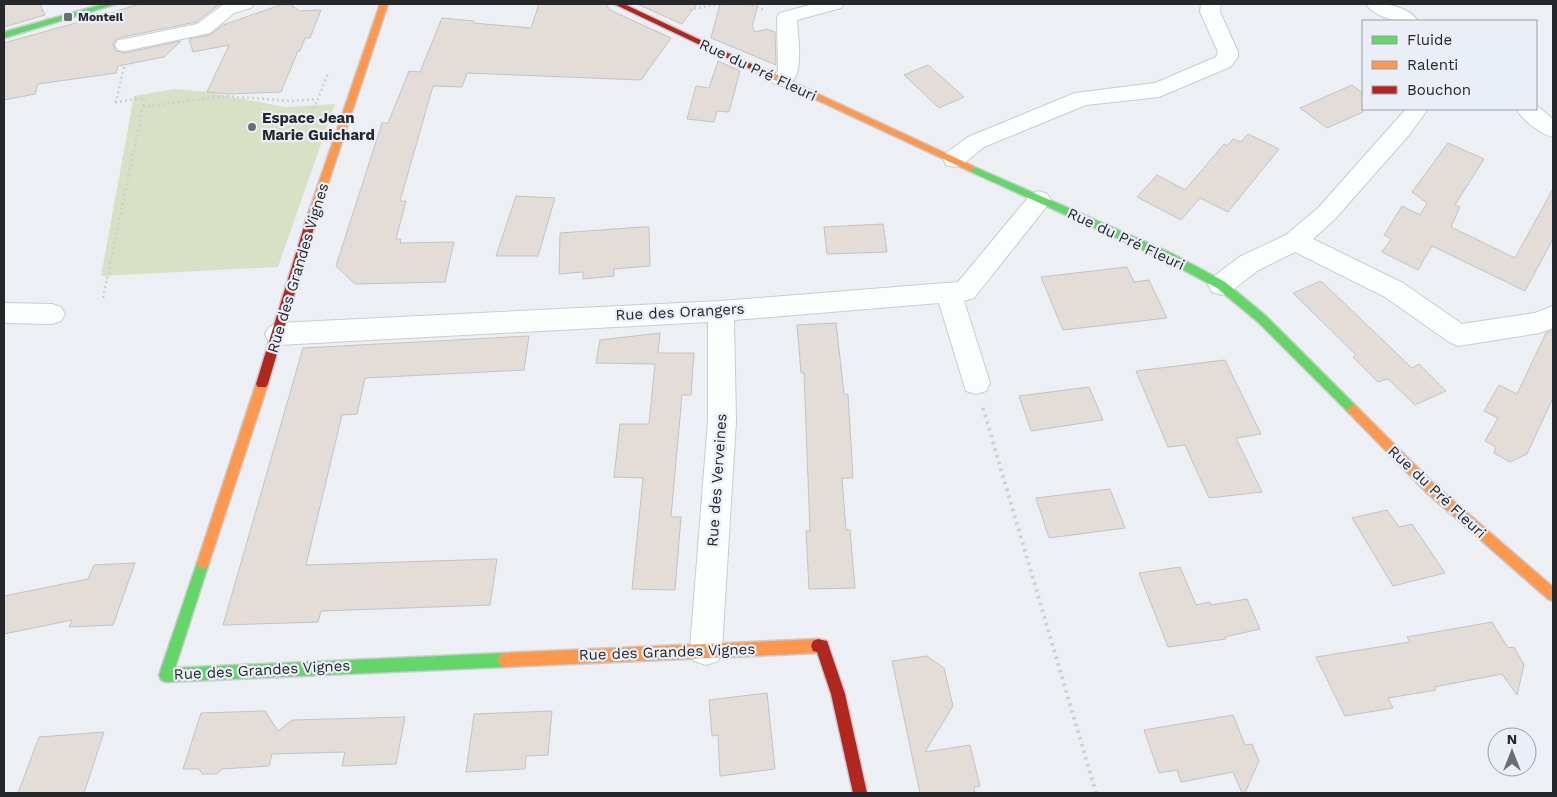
<svg xmlns="http://www.w3.org/2000/svg" width="1557" height="797" viewBox="0 0 1557 797" font-family="'Work Sans',sans-serif">
<style>
.green{fill:#d9e0c4}
.building{fill:#e4dcd7;stroke:#c3c3c4}
.lines{fill:none;stroke-linecap:round;stroke-linejoin:round}
.street-casing{stroke:#c9cccf;stroke-width:2}
.fast-casing{stroke:#c9cccf;stroke-width:3}
.slow-casing{stroke:#c9cccf;stroke-width:3}
.jam-casing{stroke:#c9cccf;stroke-width:3}
.path-far1{stroke:#cecfd1;stroke-width:2.5;stroke-dasharray:2 3;stroke-linecap:butt}
.path{stroke:#cecfd1;stroke-width:4;stroke-dasharray:2.5 4.5;stroke-linecap:butt}
.street{fill:#fcfdfd;fill-rule:evenodd}
.fast{fill:#63d668;fill-rule:evenodd}
.slow{fill:#ff974d;fill-rule:evenodd}
.jam{fill:#b3261e;fill-rule:evenodd}
.poi-dot{fill:#6b6d71;stroke:#e9eef7;stroke-width:2}
.labels{text-anchor:middle;stroke-width:4.5;stroke-linejoin:round;paint-order:stroke}
.far-poi-label{font-size:12px;font-weight:bold;fill:#25272b;stroke:#e9eef7;text-anchor:start}
.street-label{font-size:15px;fill:#25272b;stroke:#e9eef7}
.poi-label{font-size:15px;font-weight:bold;fill:#25272b;stroke:#e9eef7;text-anchor:start}
</style>
<rect width="100%" height="100%" fill="#eceff4"/>
<path class="green" d="M175 89 207 92 285 107 335 104 278 267 101 276 134 96Z"/>
<path class="building" d="M4 4H40L45 15 4 27Z
M139 4H220L196 22 118 38 113 44 116 51 125 53 181 41 164 57 118 66 116 73 38 84 35 94 4 100V43L108 14Z
M283 4H290L299 11 321 10 310 38H305L300 51H298L281 92 229 94 207 92 229 45 193 52 189 39 210 35 223 25Z
M539 4H606L610 10 671 38 641 80 467 73 462 87 433 86 400 201H406L396 239H401L400 243 454 242 445 282 355 284 336 266 364 179 382 123H388L409 71 420 72 442 18 474 21 473 23 531 28Z
M637 4H697L682 24Z
M720 4H758L752 27 755 32 767 29 775 32 776 65 711 38Z
M718 61 740 71 729 112 717 111 714 122 687 119 696 86 709 88Z
M928 65 964 97 939 108 904 75Z
M1352 85 1363 93V112L1327 128 1300 108Z
M1248 134 1279 149 1228 212 1200 198 1181 220 1137 197 1157 175 1185 190 1224 144 1227 146 1233 139 1241 142Z
M1448 143 1484 159 1455 205 1460 207 1451 227 1515 258 1553 189V239L1525 291 1432 246 1418 270 1382 252 1391 239 1384 235 1402 206 1420 215 1427 203 1412 192Z
M516 196 555 198 538 256H496Z
M883 224 887 252 827 254 824 227Z
M642 227H649L650 266 614 269V276L583 279V272L559 274 560 233Z
M1127 267 1134 282 1149 280 1167 318 1063 330 1041 277Z
M1321 281 1412 368 1419 364 1446 391 1415 405 1388 379 1378 382 1353 357 1356 355 1293 293Z
M836 323 844 394H848L853 478H842L846 530H850L855 588 809 589 806 531H810L804 373H801L797 325Z
M1553 330V398L1527 454 1510 462 1494 453 1496 447 1485 441 1498 418 1484 411 1499 385 1517 394 1546 333Z
M660 333 658 353H694L691 395H682L671 517H681L675 590 632 589 643 478 614 477 620 424H649L655 364 596 363 600 340Z
M529 336 524 370 365 378 357 414 342 415 306 565 497 559 490 605 321 611 318 622 223 625 303 348Z
M1225 360 1261 434 1236 438 1262 492 1209 498 1185 445 1168 447 1136 371Z
M1089 387 1103 420 1031 431 1019 396Z
M1110 489 1125 528 1049 538 1036 498Z
M1387 510 1399 527 1412 524 1445 573 1393 586 1352 518Z
M135 563 113 625 69 627 72 620 4 634V596L88 579 94 565Z
M1180 567 1196 605 1210 602 1211 605 1247 599 1260 629 1225 637 1226 639 1168 647 1139 573Z
M1492 622 1508 648 1514 647 1524 665 1517 695 1502 674 1434 687 1436 690 1388 698 1393 708 1345 716 1316 657 1410 642 1407 637Z
M927 656 944 668 953 706 925 752 970 745 980 786 974 787 975 793H920L892 661Z
M767 693 775 769 720 776 718 735 712 736 709 700Z
M265 711 278 731 292 720 405 717 396 764 342 766 345 752 272 754 269 766 222 769 217 774H202L199 769H183L201 713Z
M552 711 548 755 526 756 525 769 466 772 474 714Z
M1233 715 1245 745 1252 744 1259 761 1245 793H1242L1233 772 1181 782 1177 770 1159 773 1144 730Z
M104 732 84 793H18L39 737Z"/>
<g class="lines">
<g class="street-casing">
<path id="street" d="M224 4H254L251 8 234 13 210 33 125 51 118 50 115 45 118 40 125 39 197 24Z
M813 4H844L841 8 797 20C798 40 808 94 775 85L771 80 778 71 777 17 780 13Z
M1201 4H1221L1220 12 1238 52V57L1230 67 1159 97 1086 105 984 147 962 165 954 167 946 165 943 159 946 153 968 137 1075 93 1155 83 1216 57 1218 52 1200 12Z
M1366 4C1383 3 1407 5 1418 21 1401 22 1377 20 1366 4Z
M1536 105 1553 119V137C1540 134 1523 120 1516 109H1536Z
M1406 109H1428L1409 135 1335 219 1313 239 1403 283 1462 324 1535 313 1553 306V328L1540 333 1458 346 1449 342 1385 297 1295 252 1257 271 1230 292 1221 295 1212 292 1208 285 1212 278 1239 257 1286 235 1319 207Z
M1039 191 1047 194 1051 200 1047 206 974 298 964 301 990 383 986 391 976 394 966 391 939 303 734 320 736 421 722 649 718 661 706 665 694 661 690 649 708 421V322L278 345 269 341 265 334 269 327 278 323 721 301 958 282 1031 194Z
M4 303 52 304 61 307 65 314 61 321 52 324 4 323Z"/>
</g>
<g class="fast-casing">
<path id="fast" d="M104 4H116L4 38V32Z
M970 165 1171 253 1225 282 1266 316 1357 407 1359 410 1357 413 1353 415 1349 413 1258 322 1217 288 1163 259 967 170V166Z
M203 557 207 559 209 563 175 668 505 653 510 655 512 660 510 665 505 667 166 682 161 680 159 675 197 563 199 559Z"/>
</g>
<g class="slow-casing">
<path id="slow" d="M380 4H388L317 217 315 220H309L307 217Z
M760 67 973 166 975 168 970 171 967 170 757 72 756 70Z
M262 379 266 381 268 384 209 563 207 567 203 569 199 567 197 563 256 384 258 381Z
M1353 405 1357 407 1435 485 1553 587V601L1548 599 1427 493 1349 413 1347 410 1349 407Z
M818 639 823 641 825 646 823 651 818 653 505 667 500 665 498 660 500 655 505 653Z"/>
</g>
<g class="jam-casing">
<path id="jam" d="M614 4H624L764 70 763 72H757Z
M312 213 317 217 268 384 266 387H258L256 384 307 217Z
M818 639 827 641 845 694 867 793H853L831 694 817 652 813 651 811 646 813 641Z"/>
</g>
<path class="path-far1" d="M747 4 765 10
M689 10 718 4
M124 67 116 102 144 98 143 107
M305 127 318 99
M103 298 143 107 225 96 291 101 318 99 328 73"/>
<path class="path" d="M983 408 1096 793"/>
<use href="#street" class="street"/>
<use href="#fast" class="fast"/>
<use href="#slow" class="slow"/>
<use href="#jam" class="jam"/>
</g>
<g class="poi-dot">
<rect x="63" y="12" width="10" height="10" rx="2.5"/>
<circle cx="252" cy="127" r="5"/>
</g>
<g class="labels">
<g class="far-poi-label">
<text x="78" y="21">Monteil</text>
</g>
<g class="street-label">
<text transform="translate(758 70) rotate(25)" y="5">Rue du Pré Fleuri</text>
<text transform="translate(1126 239) rotate(25)" y="5">Rue du Pré Fleuri</text>
<text transform="translate(298 268) rotate(-73)" y="5">Rue des Grandes Vignes</text>
<text transform="translate(680 312) rotate(-3)" y="5">Rue des Orangers</text>
<text transform="translate(717 480) rotate(-86)" y="5">Rue des Verveines</text>
<text transform="translate(1437 492) rotate(43)" y="5">Rue du Pré Fleuri</text>
<text transform="translate(667 652) rotate(-2)" y="5">Rue des Grandes Vignes</text>
<text transform="translate(262 670) rotate(-3)" y="5">Rue des Grandes Vignes</text>
</g>
<g class="poi-label">
<text x="262" y="123">Espace Jean<tspan x="262" dy="17">Marie Guichard</tspan></text>
</g>
</g>
<rect width="1557" height="797" fill="none" stroke="#25272b" stroke-width="10"/>
<rect x="1362" y="20" width="175" height="90" fill="#e9eef7" stroke="#9b9ea5"/>
<rect x="1372" y="36" width="25" height="8" fill="#63d668" stroke="#9b9ea5"/>
<text x="1407" y="45" font-size="15" fill="#25272b">Fluide</text>
<rect x="1372" y="61" width="25" height="8" fill="#ff974d" stroke="#9b9ea5"/>
<text x="1407" y="70" font-size="15" fill="#25272b">Ralenti</text>
<rect x="1372" y="86" width="25" height="8" fill="#b3261e" stroke="#9b9ea5"/>
<text x="1407" y="95" font-size="15" fill="#25272b">Bouchon</text>
<g transform="translate(1512 752)"><circle r="24" fill="#e9eef7" stroke="#9b9ea5"/>
<path d="M0-4L9 19L0 12L-9 19Z" fill="#6b6d71"/>
<text y="-8" font-size="14" font-weight="bold" text-anchor="middle" fill="#25272b">N</text>
</g>
</svg>
